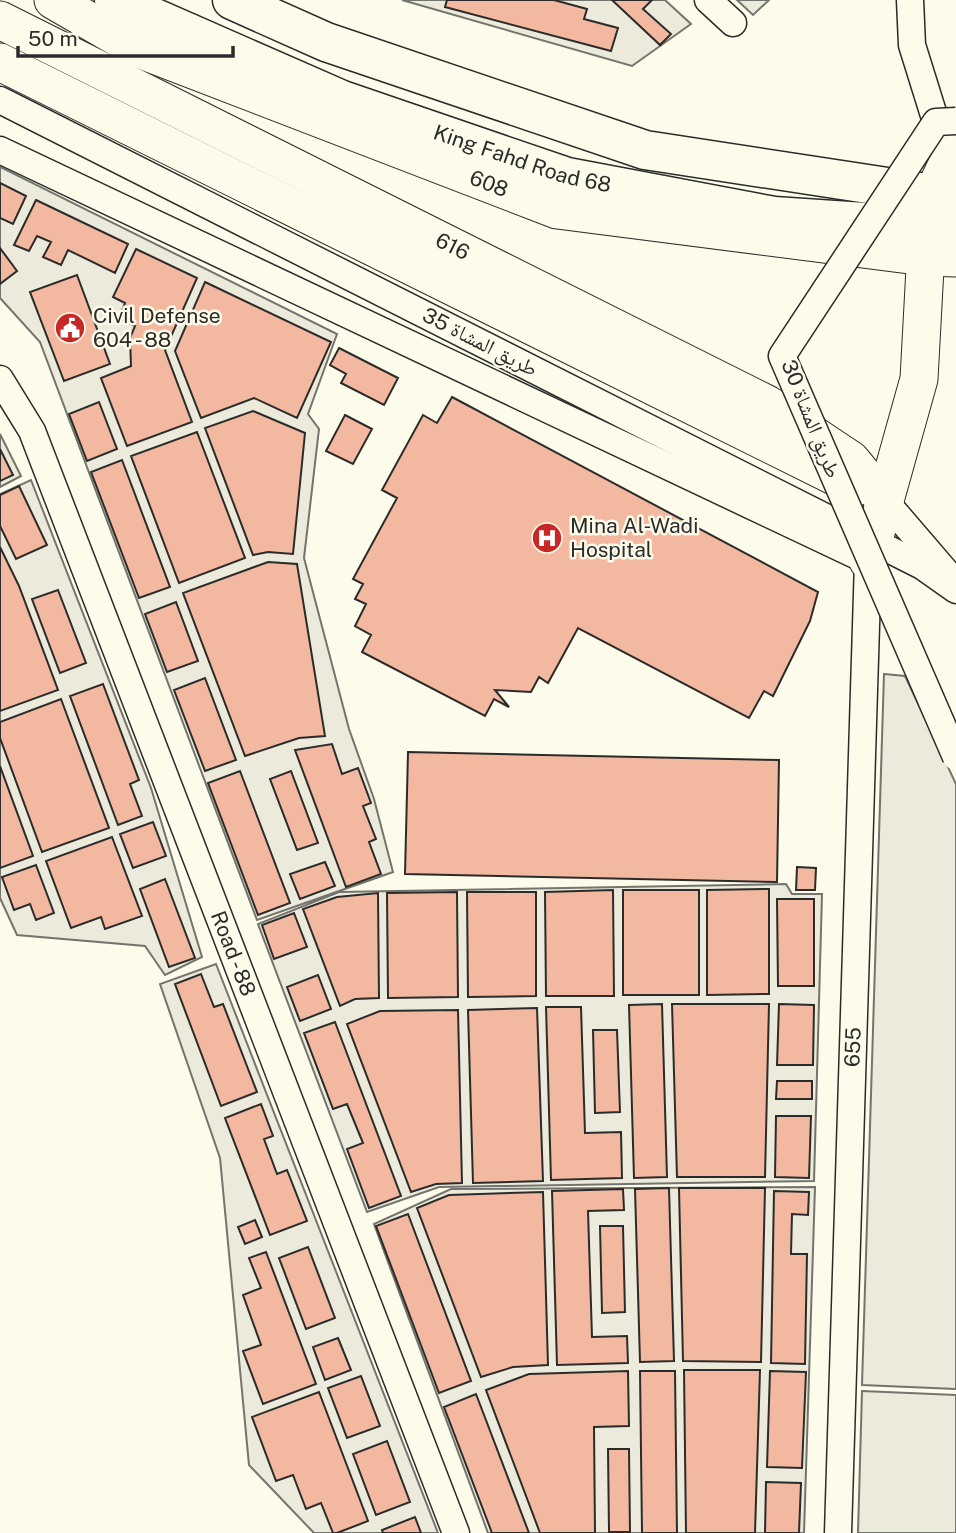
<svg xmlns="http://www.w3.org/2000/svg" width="956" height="1533" viewBox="0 0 956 1533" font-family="'Public Sans','Noto Naskh Arabic',sans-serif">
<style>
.green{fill:#ecebdb;stroke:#74746e;stroke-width:2}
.building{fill:#f2b8a0;stroke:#2b2b2b;stroke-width:2}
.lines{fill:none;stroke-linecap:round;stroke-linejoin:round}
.street-casing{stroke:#2b2b2b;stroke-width:29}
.secondary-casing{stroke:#2b2b2b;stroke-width:39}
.primary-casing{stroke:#2b2b2b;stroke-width:41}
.street{stroke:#fdfbea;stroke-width:26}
.secondary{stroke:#fdfbea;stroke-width:37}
.primary{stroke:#fdfbea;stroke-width:38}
.street-bridge-casing{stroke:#2b2b2b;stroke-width:29;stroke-linecap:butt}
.street-bridge{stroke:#fdfbea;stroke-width:26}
.labels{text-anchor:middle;stroke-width:5;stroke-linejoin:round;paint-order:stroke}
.street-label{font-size:21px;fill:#2b2b2b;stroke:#fdfbea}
.poi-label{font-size:21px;fill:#2b2b2b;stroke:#fdfbea;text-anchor:start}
</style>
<rect width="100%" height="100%" fill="#fdfbea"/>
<path class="green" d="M402 0H665L691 24 632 66Z
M737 0H769L753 15Z
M0 167 337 334 308 414 319 429 304 558 349 729 374 799 393 872 257 920 40 342 0 298Z
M0 434 21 476 0 487Z
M31 480 151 788 202 957 165 975 145 946 17 935 0 898V494Z
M884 674 905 676 956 784V1389L862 1385Z
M786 884 792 894H822L814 1181 439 1187 367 1212 258 924 339 892Z
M216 964 438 1533H314L249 1465 220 1158 160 984Z
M815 1187 804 1533H488L374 1224 451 1189Z
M862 1391 956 1395V1533H858Z"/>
<path class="building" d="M447 0H554L587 9 584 19 618 28 611 51 445 7Z
M612 0H652L643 9 671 34 660 45Z
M0 183 26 196 13 224 0 218Z
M36 200 128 244 115 273 68 250 61 265 43 257 51 242 37 236 29 251 14 245Z
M0 248 17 271 0 284Z
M136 249 197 278 165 350 192 422 127 446 101 378 131 366 130 338 135 326 119 318 125 303 113 297Z
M77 275 110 364 64 381 30 292Z
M205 282 331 342 297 418 254 398 201 418 175 351Z
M339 348 398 378 384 405 341 383 346 374 330 365Z
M452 397 818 592 810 621 773 696 764 691 749 718 578 628 548 683 539 677 531 692 495 690 509 707 494 699 485 716 362 652 371 635 355 626 366 604 355 599 363 584 353 579 397 498 382 490 423 415 437 423Z
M99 402 117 449 87 461 69 414Z
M253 411 305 433 293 554 268 552 253 555 205 428Z
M345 415 372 429 353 464 326 451Z
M197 432 245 558 179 583 131 456Z
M0 449 13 475 0 481Z
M122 460 170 587 139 598 91 472Z
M19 486 47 545 16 559 0 526V495Z
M0 547 19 586 58 690 0 711Z
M268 562 297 564 325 736 299 738 245 756 183 593Z
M58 590 86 663 60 673 32 599Z
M176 602 198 661 167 672 145 614Z
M205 678 236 760 205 771 174 690Z
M103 684 139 780 130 784 142 816 118 825 70 696Z
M61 699 109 828 42 852 0 738V722Z
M332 744 342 774 358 768 371 803 363 806 376 839 369 842 381 874 346 887 295 750Z
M408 752 779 760 777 882 405 874Z
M0 766 33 856 0 868Z
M240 771 290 903 258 915 208 783Z
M291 771 318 843 297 850 270 779Z
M153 822 166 856 133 868 120 834Z
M112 837 142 916 105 929 101 917 71 928 46 861Z
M325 862 335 886 300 899 290 874Z
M36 865 54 913 36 920 30 904 14 910 2 877Z
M797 867 816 868 815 890H796Z
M165 879 195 958 169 967 140 889Z
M769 889V994L707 995V890Z
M613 890 614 996H546L545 892Z
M623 890H699V995H623Z
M457 892 458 997 388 998 387 893Z
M467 892H536V996L468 997Z
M378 893 379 998 355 999 340 1006 303 909 337 897Z
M777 899H814V986H778Z
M294 913 307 947 274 959 262 925Z
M201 974 214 1007 223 1004 257 1092 221 1106 175 984Z
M318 975 331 1009 300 1021 287 987Z
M662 1004 667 1177 634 1178 629 1005Z
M672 1004H769L765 1177H677Z
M779 1004 814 1005 813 1065H777Z
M546 1007H581L585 1133 621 1132 622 1178 551 1180Z
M537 1008 543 1181 473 1183 468 1010Z
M458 1010 462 1183 436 1184 411 1192 347 1024 380 1011Z
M335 1022 401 1196 369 1208 347 1149 363 1143 347 1104 333 1109 304 1033Z
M593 1030H617L620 1112 595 1113Z
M777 1081H812V1099H776Z
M261 1104 273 1136 264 1139 277 1174 287 1170 307 1221 270 1235 225 1118Z
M776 1116H811L809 1178 775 1177Z
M669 1188 674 1361 640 1362 635 1189Z
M679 1188H765L761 1362 683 1361Z
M623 1189 624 1210 588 1211 592 1337 627 1336 628 1363 557 1365 552 1191Z
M774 1191 809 1192 808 1215 792 1214 791 1254H807L805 1364 771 1363Z
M543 1192 548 1365 513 1367 481 1377 417 1208 449 1195Z
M408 1214 471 1381 439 1393 376 1226Z
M255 1220 262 1237 245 1244 238 1227Z
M600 1226H623L625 1312 602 1313Z
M308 1247 335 1318 306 1329 279 1258Z
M266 1252 316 1384 263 1404 243 1351 261 1345 243 1295 261 1288 249 1258Z
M338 1338 351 1370 325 1380 313 1347Z
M684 1370H760L755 1533H686Z
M628 1371 629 1426 594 1427 595 1533H540L486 1390 529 1374Z
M640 1371H675L677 1533H642Z
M770 1371 806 1372 802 1468 767 1467Z
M361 1376 380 1426 347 1438 328 1388Z
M319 1392 368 1521 337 1533H333L321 1503 306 1509 293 1475 276 1481 252 1417Z
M476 1394 529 1533H492L444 1407Z
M387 1441 410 1502 376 1515 353 1454Z
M608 1449H629L630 1532H609Z
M766 1482 801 1483 799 1533H765Z
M415 1517 421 1533H383L382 1530Z"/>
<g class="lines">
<g class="street-casing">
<g id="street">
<path d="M708 0 733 23"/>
<path d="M910 0 912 45 936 122"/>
<path d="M0 100 922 566 956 590"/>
<path d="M0 150 868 561 838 1533"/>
<path id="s1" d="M0 379 32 431 456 1533"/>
<path d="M885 501 946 572"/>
</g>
</g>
<g class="secondary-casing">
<g id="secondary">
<path id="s2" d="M53 0 136 48 557 210 925 257 956 258"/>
<path id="s3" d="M0 20 767 404 851 460 885 501"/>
<path d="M0 62 856 487"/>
<path d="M868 561 919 379 928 213 933 194 956 145"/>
</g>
</g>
<g class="primary-casing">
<g id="primary">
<path id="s4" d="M114 0 342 100 567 177 774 216 956 228"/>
<path d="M232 0 326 42 645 150 933 194 956 195"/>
</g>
</g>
<use href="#street" class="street"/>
<use href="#secondary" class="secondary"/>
<use href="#primary" class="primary"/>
<g class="street-bridge-casing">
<path id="street-bridge" d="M956 121 936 122 782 356 956 757"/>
</g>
<use href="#street-bridge" class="street-bridge"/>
</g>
<defs>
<g id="civic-disc" transform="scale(1.575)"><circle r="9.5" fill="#c62828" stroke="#fdfbea"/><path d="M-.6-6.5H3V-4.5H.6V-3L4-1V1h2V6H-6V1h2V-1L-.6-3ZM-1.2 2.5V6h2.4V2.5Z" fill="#fff"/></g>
<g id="hospital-disc" transform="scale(1.575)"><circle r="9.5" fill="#c62828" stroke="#fdfbea"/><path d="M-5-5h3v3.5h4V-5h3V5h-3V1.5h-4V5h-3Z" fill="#fff"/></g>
</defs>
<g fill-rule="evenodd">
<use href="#civic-disc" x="70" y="328"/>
<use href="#hospital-disc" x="547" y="538"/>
</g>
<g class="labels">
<g class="street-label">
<text dy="7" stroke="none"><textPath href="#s4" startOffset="439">King Fahd Road 68</textPath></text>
<text dy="7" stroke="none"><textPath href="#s2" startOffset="474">608</textPath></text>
<text dy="7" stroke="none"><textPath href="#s3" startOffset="506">616</textPath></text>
<text transform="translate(480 342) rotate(27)" y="7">طريق المشاة 35</text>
<text transform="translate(811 419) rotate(68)" y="7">طريق المشاة 30</text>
<text dy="7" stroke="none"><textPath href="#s1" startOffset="621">Road - 88</textPath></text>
<text transform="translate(853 1047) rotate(-88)" y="7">655</text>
</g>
<g class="poi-label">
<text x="93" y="323">Civil Defense<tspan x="93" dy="24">604 - 88</tspan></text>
<text x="570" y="533">Mina Al-Wadi<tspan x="570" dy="24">Hospital</tspan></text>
</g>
</g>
<path d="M18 46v10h215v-10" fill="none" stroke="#2b2b2b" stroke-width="3.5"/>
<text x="28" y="46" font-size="21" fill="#2b2b2b" stroke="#fdfbea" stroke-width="5" paint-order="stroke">50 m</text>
</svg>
